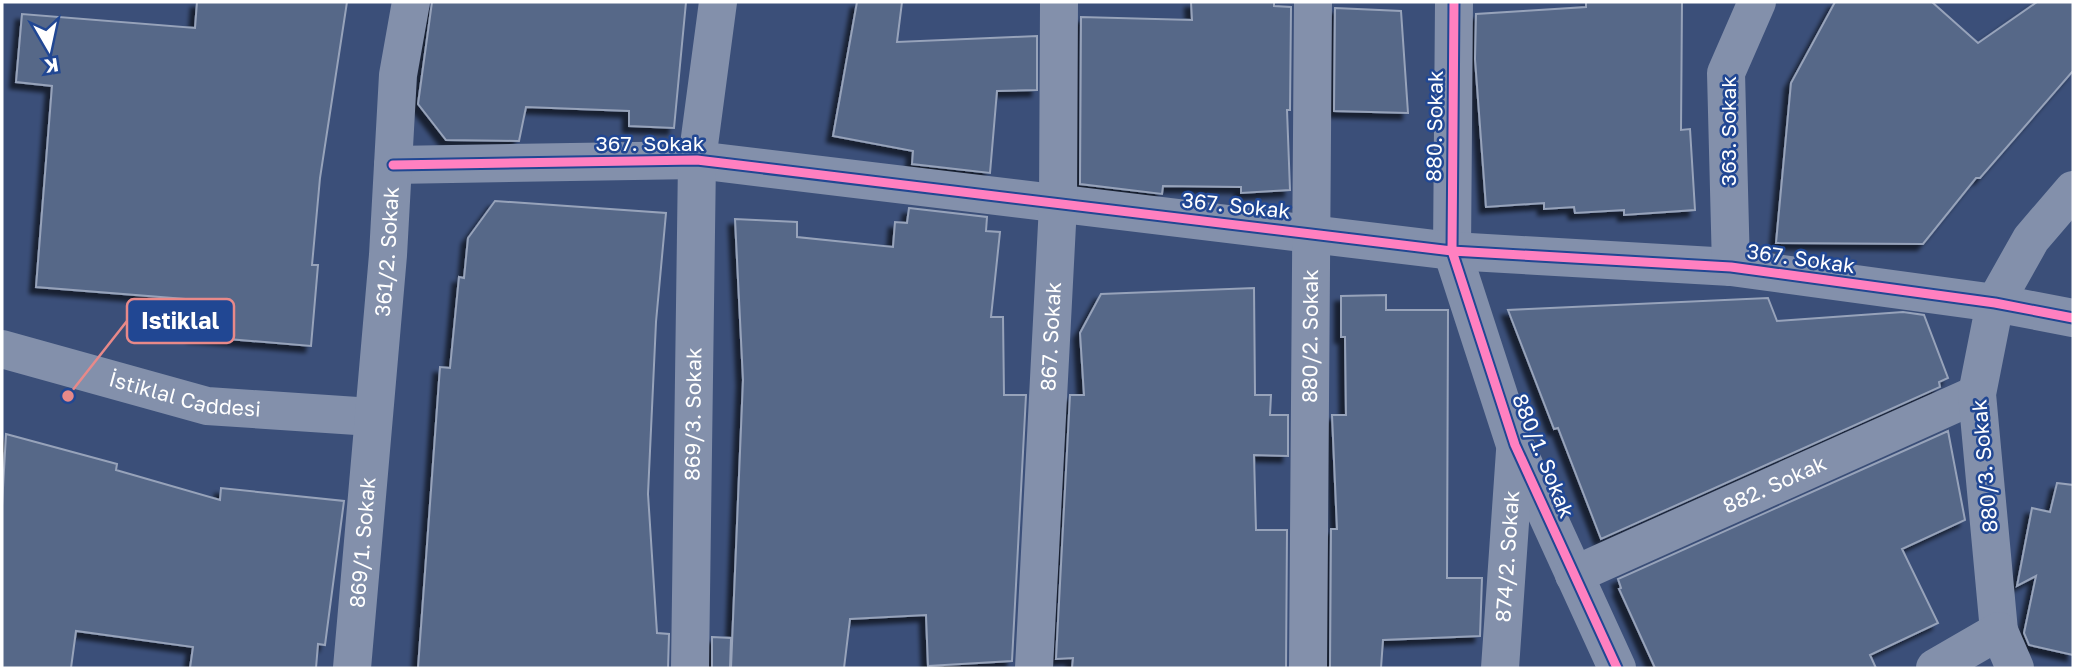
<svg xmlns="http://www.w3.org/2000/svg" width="2075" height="670" viewBox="0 0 2075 670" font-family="'Golos Text',sans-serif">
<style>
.building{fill:#566788;stroke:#97a3ba;stroke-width:2;filter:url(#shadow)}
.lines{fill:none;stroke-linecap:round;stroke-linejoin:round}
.minor{stroke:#8390ab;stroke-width:38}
.cycleway-casing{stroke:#214793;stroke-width:13}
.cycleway{stroke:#ff80c0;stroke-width:9}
.labels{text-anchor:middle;stroke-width:5;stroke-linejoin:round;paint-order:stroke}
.street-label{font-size:21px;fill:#fff;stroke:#214793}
.leader{fill:none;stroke:#e88989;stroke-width:2.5}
.callout-dot{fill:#e88989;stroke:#214793;stroke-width:2.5}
.callout{fill:#214793;stroke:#e88989;stroke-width:2.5}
.callout-label{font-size:23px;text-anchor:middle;font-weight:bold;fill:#fff}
</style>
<defs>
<filter id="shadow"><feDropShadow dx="-6" dy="6" stdDeviation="2" flood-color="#0009"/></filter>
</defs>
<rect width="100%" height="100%" fill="#3b4f79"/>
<path class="building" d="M197 2H347L320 178 312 265H318L311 346 193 336 197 300 36 287 52 86 16 82 22 14 195 28Z
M432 2H686L674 128 629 126V111L526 107 519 141 446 140 418 104Z
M857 2H902L897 42 1037 36V90L997 91 990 173 912 164 913 151 833 136Z
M1191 2H1274V6L1291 7 1290 110H1287L1290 190 1241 193V187L1163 186 1162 194 1080 184 1081 17 1192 20Z
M1586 2H1682L1681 130 1690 129 1695 210 1624 215V210L1575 213 1574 207 1544 209V203L1486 207 1475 59 1476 14 1586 7Z
M1835 2H1932L1978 43 2037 2H2073V71L1980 178H1976L1923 244 1776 243 1791 83Z
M1335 8 1401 11 1408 113 1334 111Z
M495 201 666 213 656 322 648 494 657 633 669 634 668 668H418L440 367 450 368 459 277 464 278 468 238Z
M909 208 987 217 986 231 1000 232 991 317H1003L1004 395H1026L1012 661 928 666 926 615 850 619 844 668H731L743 380 735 219 797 222V237L893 247 895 222 907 223Z
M1254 288 1255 395H1271L1270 415H1288V456L1254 455 1256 530H1287L1286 668H1072L1073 658 1056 659 1070 395H1084L1080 333 1101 294Z
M1386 295V310H1448L1447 578H1482L1480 636 1383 640 1381 668H1330L1331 529H1337L1332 415H1346L1345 337H1341V296Z
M1768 298 1777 321 1903 312 1924 315 1948 378 1939 382 1940 387 1601 539 1558 428 1554 429 1508 310Z
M1948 431 1965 520 1902 549 1938 623 1870 655 1876 668H1655L1619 589 1621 588 1618 579Z
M6 434 117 464 116 470 220 500 221 488 344 501 325 645 318 644 316 668H190L193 647 76 631 71 668H2V506Z
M2057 483 2073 485V655L2029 645 2024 633 2036 576 2017 586 2032 508 2050 512Z
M712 637 731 638 730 668H712Z"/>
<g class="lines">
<g class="minor">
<path d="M1454 2 1452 251 1515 445 1617 668"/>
<path d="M393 165 697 160 1452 251 1731 267 1995 303 2073 318"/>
<path d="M1731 267 1726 73 1757 2"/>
<path id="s1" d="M2 349 207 406 372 417"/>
<path id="s2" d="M1574 575 1977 394"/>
<path d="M1999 631 1977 394 1995 303 2031 239 2073 190"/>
<path id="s3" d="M352 668 388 255 398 75 411 2"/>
<path id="s4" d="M690 668 697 160 718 2"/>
<path id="s5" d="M1034 668 1058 205 1059 2"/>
<path id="s6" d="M1308 668 1313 2"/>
<path id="s7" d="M1500 668 1515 451"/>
<path d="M1935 668 1999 631 2015 668"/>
</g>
<g class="cycleway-casing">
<path id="cycleway" d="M1454 2 1452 251 1515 445 1617 668
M393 165 697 160 1452 251 1731 267 1995 303 2073 318"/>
</g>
<use href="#cycleway" class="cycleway"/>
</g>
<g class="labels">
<g class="street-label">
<text transform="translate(1435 126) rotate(-89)" y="7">880. Sokak</text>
<text transform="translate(1729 131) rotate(-90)" y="7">363. Sokak</text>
<text x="650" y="151">367. Sokak</text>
<text transform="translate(1236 206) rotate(6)" y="7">367. Sokak</text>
<text dy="7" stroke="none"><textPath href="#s3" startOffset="418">361/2. Sokak</textPath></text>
<text transform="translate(1801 259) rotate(8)" y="7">367. Sokak</text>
<text dy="7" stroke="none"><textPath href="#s5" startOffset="332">867. Sokak</textPath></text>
<text dy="7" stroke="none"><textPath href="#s6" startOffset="332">880/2. Sokak</textPath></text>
<text dy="7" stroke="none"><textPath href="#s1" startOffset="189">İstiklal Caddesi</textPath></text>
<text dy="7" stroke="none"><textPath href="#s4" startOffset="254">869/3. Sokak</textPath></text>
<text transform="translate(1543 456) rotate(68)" y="7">880/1. Sokak</text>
<text transform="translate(1985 466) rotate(-95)" y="7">880/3. Sokak</text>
<text dy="7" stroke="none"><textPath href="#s2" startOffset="220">882. Sokak</textPath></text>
<text dy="7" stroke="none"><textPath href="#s3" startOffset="126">869/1. Sokak</textPath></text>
<text dy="7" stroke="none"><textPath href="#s7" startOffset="112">874/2. Sokak</textPath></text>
</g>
</g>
<path class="leader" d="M68 396L127 321"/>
<circle class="callout-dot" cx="68" cy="396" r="7"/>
<rect class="callout" x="127" y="299" width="107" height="44" rx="7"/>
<g class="callout-label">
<text x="180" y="329">Istiklal</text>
</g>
<rect width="2075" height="670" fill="none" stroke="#ffffff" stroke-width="7"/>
<g transform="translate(49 49) rotate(171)" stroke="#214793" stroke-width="5" paint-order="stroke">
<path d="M0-5L12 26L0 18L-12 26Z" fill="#ffffff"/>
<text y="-10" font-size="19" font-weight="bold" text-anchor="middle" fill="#ffffff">K</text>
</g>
</svg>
